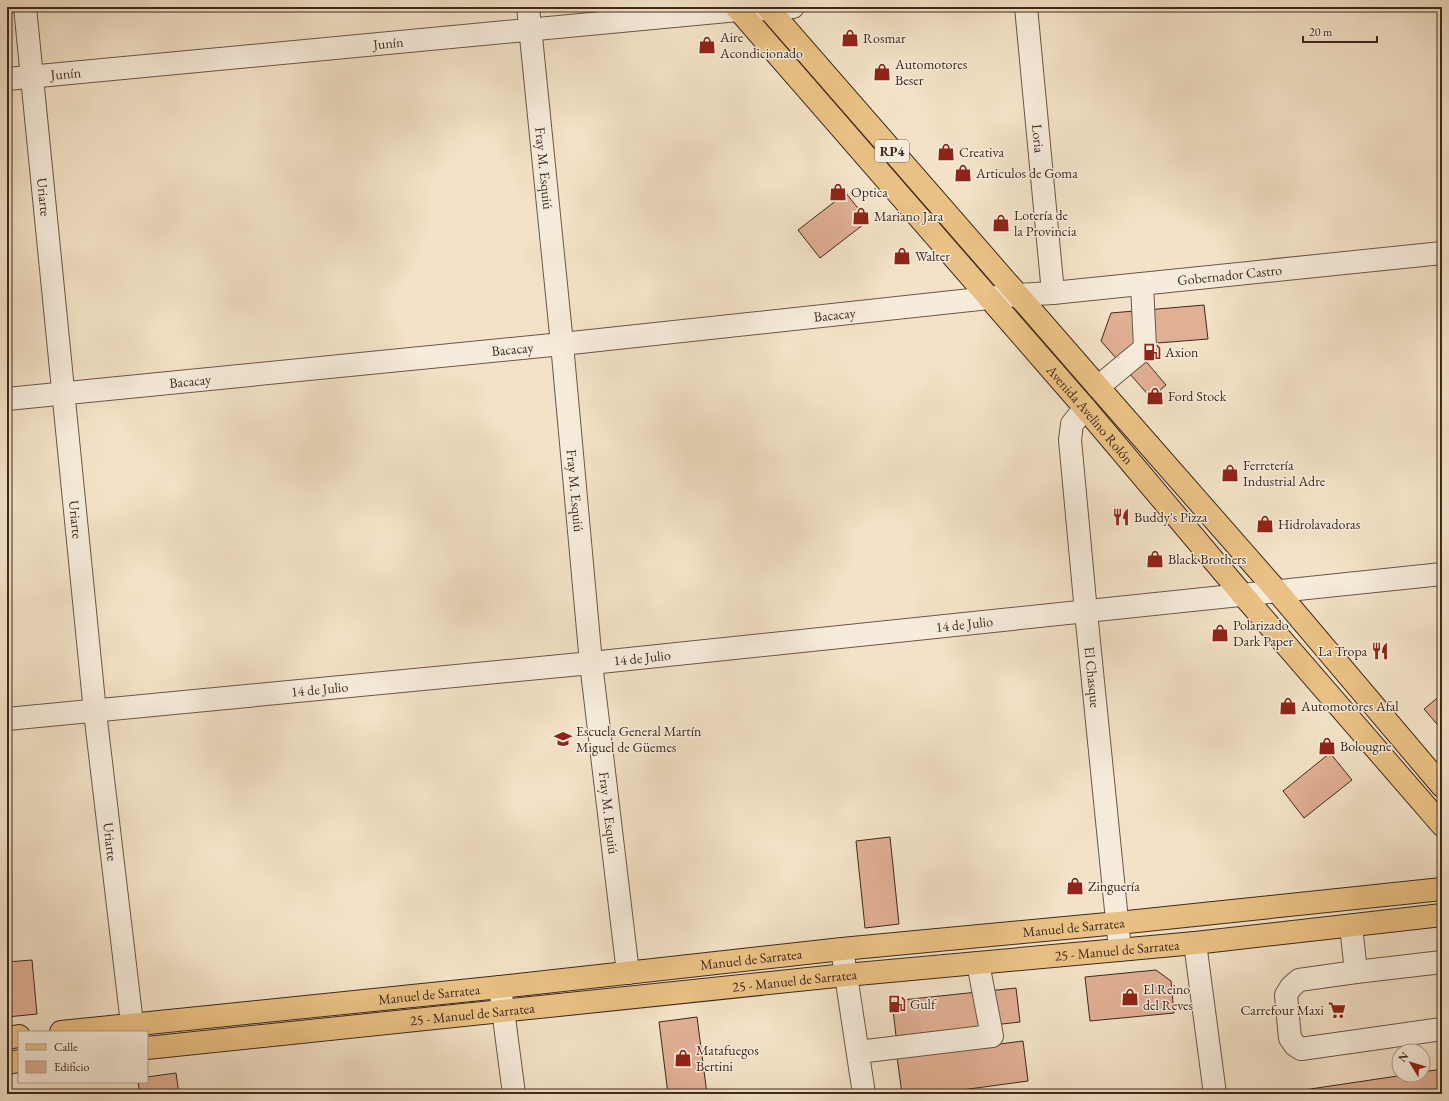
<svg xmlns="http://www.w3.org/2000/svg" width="1449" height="1101" viewBox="0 0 1449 1101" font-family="'EB Garamond',serif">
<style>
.building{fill:#e1af94;stroke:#3e281d}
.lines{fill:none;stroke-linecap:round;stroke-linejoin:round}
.minor-casing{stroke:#6b5648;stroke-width:24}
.major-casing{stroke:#3e281d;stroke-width:24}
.minor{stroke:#f7ecdb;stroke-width:22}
.major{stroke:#eac184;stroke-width:22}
.labels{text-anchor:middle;stroke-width:3;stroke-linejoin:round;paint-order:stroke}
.shield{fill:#f7ecdb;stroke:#766356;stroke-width:1}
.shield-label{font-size:13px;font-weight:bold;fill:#3e281d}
.poi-label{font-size:14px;fill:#3e281d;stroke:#f7ecdb;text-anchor:start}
.street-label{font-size:14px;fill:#3e281d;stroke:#f7ecdb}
</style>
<rect width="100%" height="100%" fill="#f3e2c7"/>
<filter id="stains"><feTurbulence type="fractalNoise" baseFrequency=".005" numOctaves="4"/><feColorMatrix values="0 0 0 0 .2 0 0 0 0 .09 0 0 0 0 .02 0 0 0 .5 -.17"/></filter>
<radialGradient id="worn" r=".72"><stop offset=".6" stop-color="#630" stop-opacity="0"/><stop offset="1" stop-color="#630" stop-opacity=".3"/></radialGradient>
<path class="building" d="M846 193 868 221 820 258 798 230Z
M1204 305 1208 339 1132 345 1166 385 1151 398 1101 341 1111 313Z
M1442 694V730L1424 709Z
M1330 753 1352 780 1304 818 1283 791Z
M890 837 899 924 865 928 856 841Z
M32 960 37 1014 7 1017V962Z
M1156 970 1171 981 1174 1013 1090 1021 1085 977Z
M1016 988 1020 1022 896 1036 892 1001Z
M697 1017 707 1094H668L659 1022Z
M1023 1041 1028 1081 932 1094H902L897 1057Z
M1442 1069V1094H1277L1404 1075H1423V1072Z
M176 1073 179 1094H140L138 1082H147V1077Z"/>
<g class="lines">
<g class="minor-casing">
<g id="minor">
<path id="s1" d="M25 7 95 712 133 1032"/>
<path id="s2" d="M528 7 562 344 591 663 628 973"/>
<path id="s3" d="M1026 7 1053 293"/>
<path id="s4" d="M7 79 738 10 769 9 793 7"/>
<path d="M1098 387 1145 348 1142 284"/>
<path id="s5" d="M7 399 562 344 1017 295 1053 293 1442 253"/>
<path id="s6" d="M1085 408 1072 424 1070 440 1086 612 1120 950"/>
<path id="s7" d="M7 719 591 663 1442 574"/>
<path d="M1351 926 1356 972"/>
<path d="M1195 943 1215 1094"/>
<path d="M842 949 864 1094"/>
<path d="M1442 962 1356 972 1299 980 1291 987 1286 995 1290 1038 1295 1045 1301 1049 1442 1029"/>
<path d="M500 987 514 1094"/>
<path d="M858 1052 992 1036 978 963"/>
</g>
</g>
<g class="major-casing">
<g id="major">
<path id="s8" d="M736 7 1085 408 1242 594 1442 825"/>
<path d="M767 7 1098 387 1276 590 1442 786"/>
<path id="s9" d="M61 1032 500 987 842 949 1118 923 1442 889"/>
<path d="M7 1038 19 1036"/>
<path id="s10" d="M147 1048 846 975 1195 943 1442 915"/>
<path d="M7 1063 19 1061"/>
</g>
</g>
<use href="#minor" class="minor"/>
<use href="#major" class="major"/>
</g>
<defs>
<g id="shop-bare" transform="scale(1.38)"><path d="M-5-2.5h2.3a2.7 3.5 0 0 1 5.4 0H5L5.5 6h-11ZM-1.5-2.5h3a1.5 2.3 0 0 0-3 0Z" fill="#8f2418" stroke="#f7ecdb" stroke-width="2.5" paint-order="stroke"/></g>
<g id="fuel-bare" transform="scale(1.38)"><path d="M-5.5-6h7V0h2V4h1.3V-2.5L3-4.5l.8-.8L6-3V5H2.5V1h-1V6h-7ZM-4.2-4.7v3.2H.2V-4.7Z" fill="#8f2418" stroke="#f7ecdb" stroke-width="2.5" paint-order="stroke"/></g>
<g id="restaurant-bare" transform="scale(1.38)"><path d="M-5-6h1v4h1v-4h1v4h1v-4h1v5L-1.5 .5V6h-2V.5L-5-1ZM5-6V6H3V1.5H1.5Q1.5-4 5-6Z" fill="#8f2418" stroke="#f7ecdb" stroke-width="2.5" paint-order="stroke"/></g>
<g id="school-bare" transform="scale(1.38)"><path d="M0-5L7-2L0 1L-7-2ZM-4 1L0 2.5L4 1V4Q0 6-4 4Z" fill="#8f2418" stroke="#f7ecdb" stroke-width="2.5" paint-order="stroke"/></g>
<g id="supermarket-bare" transform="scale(1.38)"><path d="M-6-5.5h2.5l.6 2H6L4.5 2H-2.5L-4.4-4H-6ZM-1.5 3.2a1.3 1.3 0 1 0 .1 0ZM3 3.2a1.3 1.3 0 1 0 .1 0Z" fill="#8f2418" stroke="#f7ecdb" stroke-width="2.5" paint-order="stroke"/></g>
</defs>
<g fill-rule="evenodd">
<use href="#shop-bare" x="850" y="38"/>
<use href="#shop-bare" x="707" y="45"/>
<use href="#shop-bare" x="882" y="72"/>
<use href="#shop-bare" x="946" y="152"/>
<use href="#shop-bare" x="963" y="173"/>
<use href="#shop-bare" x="838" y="192"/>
<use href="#shop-bare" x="861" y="216"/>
<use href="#shop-bare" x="1001" y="223"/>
<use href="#shop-bare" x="902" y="256"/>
<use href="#fuel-bare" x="1152" y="352"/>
<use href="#shop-bare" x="1155" y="396"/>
<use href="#shop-bare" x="1230" y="473"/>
<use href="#restaurant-bare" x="1121" y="517"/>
<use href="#shop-bare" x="1265" y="524"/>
<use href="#shop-bare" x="1155" y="559"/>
<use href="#shop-bare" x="1220" y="633"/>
<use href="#restaurant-bare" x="1380" y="651"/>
<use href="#shop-bare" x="1288" y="706"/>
<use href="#school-bare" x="563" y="739"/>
<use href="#shop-bare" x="1327" y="746"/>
<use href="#shop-bare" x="1075" y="886"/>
<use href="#shop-bare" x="1130" y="997"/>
<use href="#fuel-bare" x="897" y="1004"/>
<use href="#supermarket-bare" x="1337" y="1010"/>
<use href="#shop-bare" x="683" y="1058"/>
</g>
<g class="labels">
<rect class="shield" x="875" y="140" width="34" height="22" rx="3"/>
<g class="shield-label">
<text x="892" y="156">RP4</text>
</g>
<g class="poi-label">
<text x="720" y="42">Aire<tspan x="720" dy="16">Acondicionado</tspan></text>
<text x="863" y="43">Rosmar</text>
<text x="895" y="69">Automotores<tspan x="895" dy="16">Beser</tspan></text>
<text x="959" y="157">Creativa</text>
<text x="976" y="178">Articulos de Goma</text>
<text x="851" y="197">Optica</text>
<text x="1014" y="220">Lotería de<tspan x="1014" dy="16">la Provincia</tspan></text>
<text x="874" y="221">Mariano Jara</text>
<text x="915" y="261">Walter</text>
<text x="1165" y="357">Axion</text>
<text x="1168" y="401">Ford Stock</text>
<text x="1243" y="470">Ferretería<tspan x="1243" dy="16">Industrial Adre</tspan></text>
<text x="1134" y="522">Buddy's Pizza</text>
<text x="1278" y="529">Hidrolavadoras</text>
<text x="1168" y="564">Black Brothers</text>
<text x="1233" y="630">Polarizado<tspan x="1233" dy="16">Dark Paper</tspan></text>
<text x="1367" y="656" text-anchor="end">La Tropa</text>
<text x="1301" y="711">Automotores Afal</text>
<text x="576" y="736">Escuela General Martín<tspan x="576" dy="16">Miguel de Güemes</tspan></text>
<text x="1340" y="751">Bolougne</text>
<text x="1088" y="891">Zinguería</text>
<text x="1143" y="994">El Reino<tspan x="1143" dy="16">del Reves</tspan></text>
<text x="910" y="1009">Gulf</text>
<text x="1324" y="1015" text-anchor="end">Carrefour Maxi</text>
<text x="696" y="1055">Matafuegos<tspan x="696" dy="16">Bertini</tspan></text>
</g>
<g class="street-label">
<text dy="5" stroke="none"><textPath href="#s4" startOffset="383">Junín</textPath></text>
<text dy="5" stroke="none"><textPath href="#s4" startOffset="59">Junín</textPath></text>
<text dy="5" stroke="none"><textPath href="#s3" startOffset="132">Loria</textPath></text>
<text dy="5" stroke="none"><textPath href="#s2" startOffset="162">Fray M. Esquiú</textPath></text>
<text dy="5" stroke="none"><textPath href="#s1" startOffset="191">Uriarte</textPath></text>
<text dy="5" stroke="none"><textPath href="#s5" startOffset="1229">Gobernador Castro</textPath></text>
<text dy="5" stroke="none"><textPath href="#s5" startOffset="832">Bacacay</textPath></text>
<text dy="5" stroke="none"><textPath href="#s5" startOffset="508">Bacacay</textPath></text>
<text dy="5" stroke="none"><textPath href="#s5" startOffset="184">Bacacay</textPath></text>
<text dy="5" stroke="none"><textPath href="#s8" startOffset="540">Avenida Avelino Rolón</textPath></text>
<text dy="5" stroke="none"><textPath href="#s2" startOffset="486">Fray M. Esquiú</textPath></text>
<text dy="5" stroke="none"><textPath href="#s1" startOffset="515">Uriarte</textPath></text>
<text dy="5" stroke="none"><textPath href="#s7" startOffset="962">14 de Julio</textPath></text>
<text dy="5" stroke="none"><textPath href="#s7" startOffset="638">14 de Julio</textPath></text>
<text dy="5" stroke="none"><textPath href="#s6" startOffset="275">El Chasque</textPath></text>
<text dy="5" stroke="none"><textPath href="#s7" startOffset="314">14 de Julio</textPath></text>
<text dy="5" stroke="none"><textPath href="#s2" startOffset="810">Fray M. Esquiú</textPath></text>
<text dy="5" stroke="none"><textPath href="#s1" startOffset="839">Uriarte</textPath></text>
<text dy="5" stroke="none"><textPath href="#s9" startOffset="1018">Manuel de Sarratea</textPath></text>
<text dy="5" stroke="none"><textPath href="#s10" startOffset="975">25 - Manuel de Sarratea</textPath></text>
<text dy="5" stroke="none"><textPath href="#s9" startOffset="694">Manuel de Sarratea</textPath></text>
<text dy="5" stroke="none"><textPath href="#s10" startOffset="651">25 - Manuel de Sarratea</textPath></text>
<text dy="5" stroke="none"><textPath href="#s9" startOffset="370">Manuel de Sarratea</textPath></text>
<text dy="5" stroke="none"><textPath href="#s10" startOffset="327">25 - Manuel de Sarratea</textPath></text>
</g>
</g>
<rect width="1449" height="1101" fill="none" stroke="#f3e2c7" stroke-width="24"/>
<rect x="8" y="8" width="1433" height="1085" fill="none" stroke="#3e281d" stroke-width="2"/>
<rect x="12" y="12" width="1425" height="1077" fill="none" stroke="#3e281d"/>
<rect x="18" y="1031" width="130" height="52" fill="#f7ecdb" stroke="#ad9e8f"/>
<rect x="26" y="1044" width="20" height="6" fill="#eac184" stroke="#ad9e8f"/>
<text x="54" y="1051" font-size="12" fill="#3e281d">Calle</text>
<rect x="26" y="1061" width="20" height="12" fill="#e1af94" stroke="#ad9e8f"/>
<text x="54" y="1071" font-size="12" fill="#3e281d">Edificio</text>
<g transform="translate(1411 1063) rotate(308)"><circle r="19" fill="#f7ecdb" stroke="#ad9e8f"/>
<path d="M0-3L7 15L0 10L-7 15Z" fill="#8f2418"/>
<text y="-6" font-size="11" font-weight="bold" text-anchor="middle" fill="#3e281d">N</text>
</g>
<path d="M1303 36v6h74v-6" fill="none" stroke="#3e281d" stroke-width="2"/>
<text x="1309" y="36" font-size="12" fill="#3e281d" stroke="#f7ecdb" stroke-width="3" paint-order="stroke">20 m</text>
<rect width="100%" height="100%" filter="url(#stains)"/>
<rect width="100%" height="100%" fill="url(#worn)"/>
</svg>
